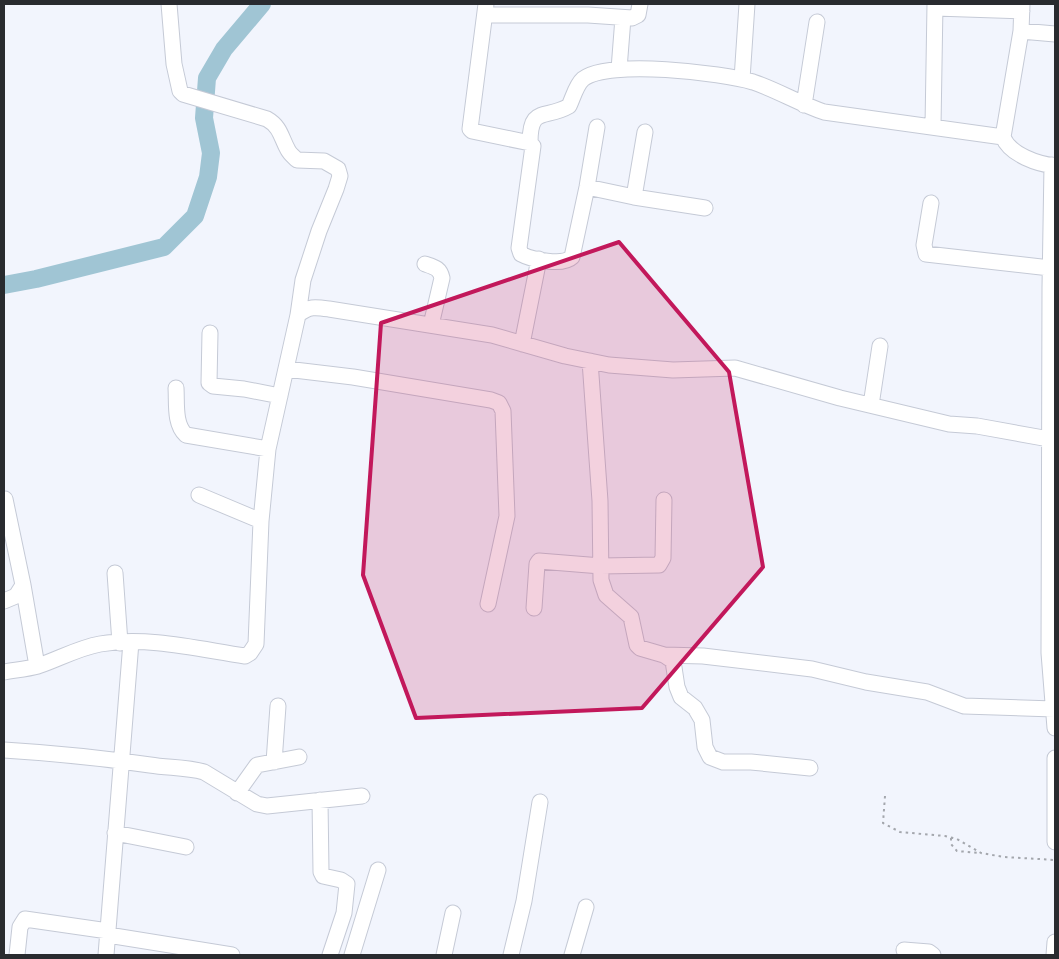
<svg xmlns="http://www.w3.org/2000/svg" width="1059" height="959" viewBox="0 0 1059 959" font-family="Figtree,sans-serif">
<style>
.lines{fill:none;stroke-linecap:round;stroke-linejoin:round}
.river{stroke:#a0c5d4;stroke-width:18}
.minor-casing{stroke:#c5cad6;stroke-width:17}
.path{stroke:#a4a7ad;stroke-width:2;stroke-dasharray:2.5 4;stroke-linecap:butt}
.minor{stroke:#fff;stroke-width:15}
.marked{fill:#c2185b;fill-opacity:0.2;stroke:#c2185b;stroke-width:4;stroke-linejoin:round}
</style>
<rect width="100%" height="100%" fill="#f2f5fd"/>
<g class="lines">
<path class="river" d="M4 285 36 279 164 247 195 216 208 177 211 153 204 118 207 78 224 49 262 4"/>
<g class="minor-casing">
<path id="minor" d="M169 4 174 64 180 91 183 94 267 119C281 127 281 138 288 150 290 154 294 157 297 160L324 161 338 169 340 176 336 189 319 231 303 280 298 315
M486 4 470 129 472 131 530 143 533 146 519 248 521 254C532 260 563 266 572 257L587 187 597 127
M1022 4 1021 31 1003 137C1010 155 1038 164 1055 166
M935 8 1022 11
M485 15H588L632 18 638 15 640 4
M1021 31 1055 34
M619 69 623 18
M742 79 747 4
M804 105 817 22
M933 126 935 4
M530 143C530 105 545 120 569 106 573 98 576 85 583 79 609 59 722 73 753 82 777 90 800 104 824 112L1003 137
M1052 165 1050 288 1049 653 1055 728
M587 187 634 197 705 208
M634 197 645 132
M931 203 924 245 926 254 1050 268
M425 264C434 267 440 268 442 278L431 325
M210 333 209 383 213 386 244 389 280 396
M522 344 539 259
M590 361 600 501 601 580 606 595 631 617 637 645 640 648 664 655 703 656 812 669 866 682 927 692 964 706 1054 709
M286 369 353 377 491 400 499 403 503 411 507 516 488 604
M176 388C177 403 174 424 186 435L268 449
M871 405 880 346
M199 495 261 521
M5 499 23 585 37 666
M115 573 120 643
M4 601 16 596 23 585
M534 608 537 564 539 561 601 566 659 565 663 558 664 500
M664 655 673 661 677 687 681 697 695 708 702 720 705 747 710 757 723 762H751L810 768
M4 672C15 670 27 669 38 666 59 659 78 648 100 644 148 636 198 649 245 656L250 653 256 644 261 521 268 449 298 315C309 306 315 307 329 309L492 335 565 356 609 365 673 370 735 368 840 398 949 424 977 426 1049 439
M4 750C53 753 102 758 150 765 168 768 186 767 204 772L257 804 267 806 362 796
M1055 758V842
M274 762 278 706
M237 793 257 765 299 757
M320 800 321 872 323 876 341 880 347 884 344 913 330 955
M115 833 186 847
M108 935 232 955
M904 950 929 952 933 955
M17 955 20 927 25 919 108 931
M106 955 131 642
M352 955 378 870
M444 955 453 913
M511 955 524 901 540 802
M572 955 586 907
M1054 955 1055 942"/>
</g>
<path class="path" d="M885 796 883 823 900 832 945 836 957 839 981 853 1004 857 1055 860
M951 838V844L957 851 979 853"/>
<use href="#minor" class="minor"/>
</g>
<path class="marked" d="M619 242 729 372 763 567 642 708 416 718 363 575 381 323Z"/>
<rect width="1059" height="959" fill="none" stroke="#292b2f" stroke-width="10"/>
</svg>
